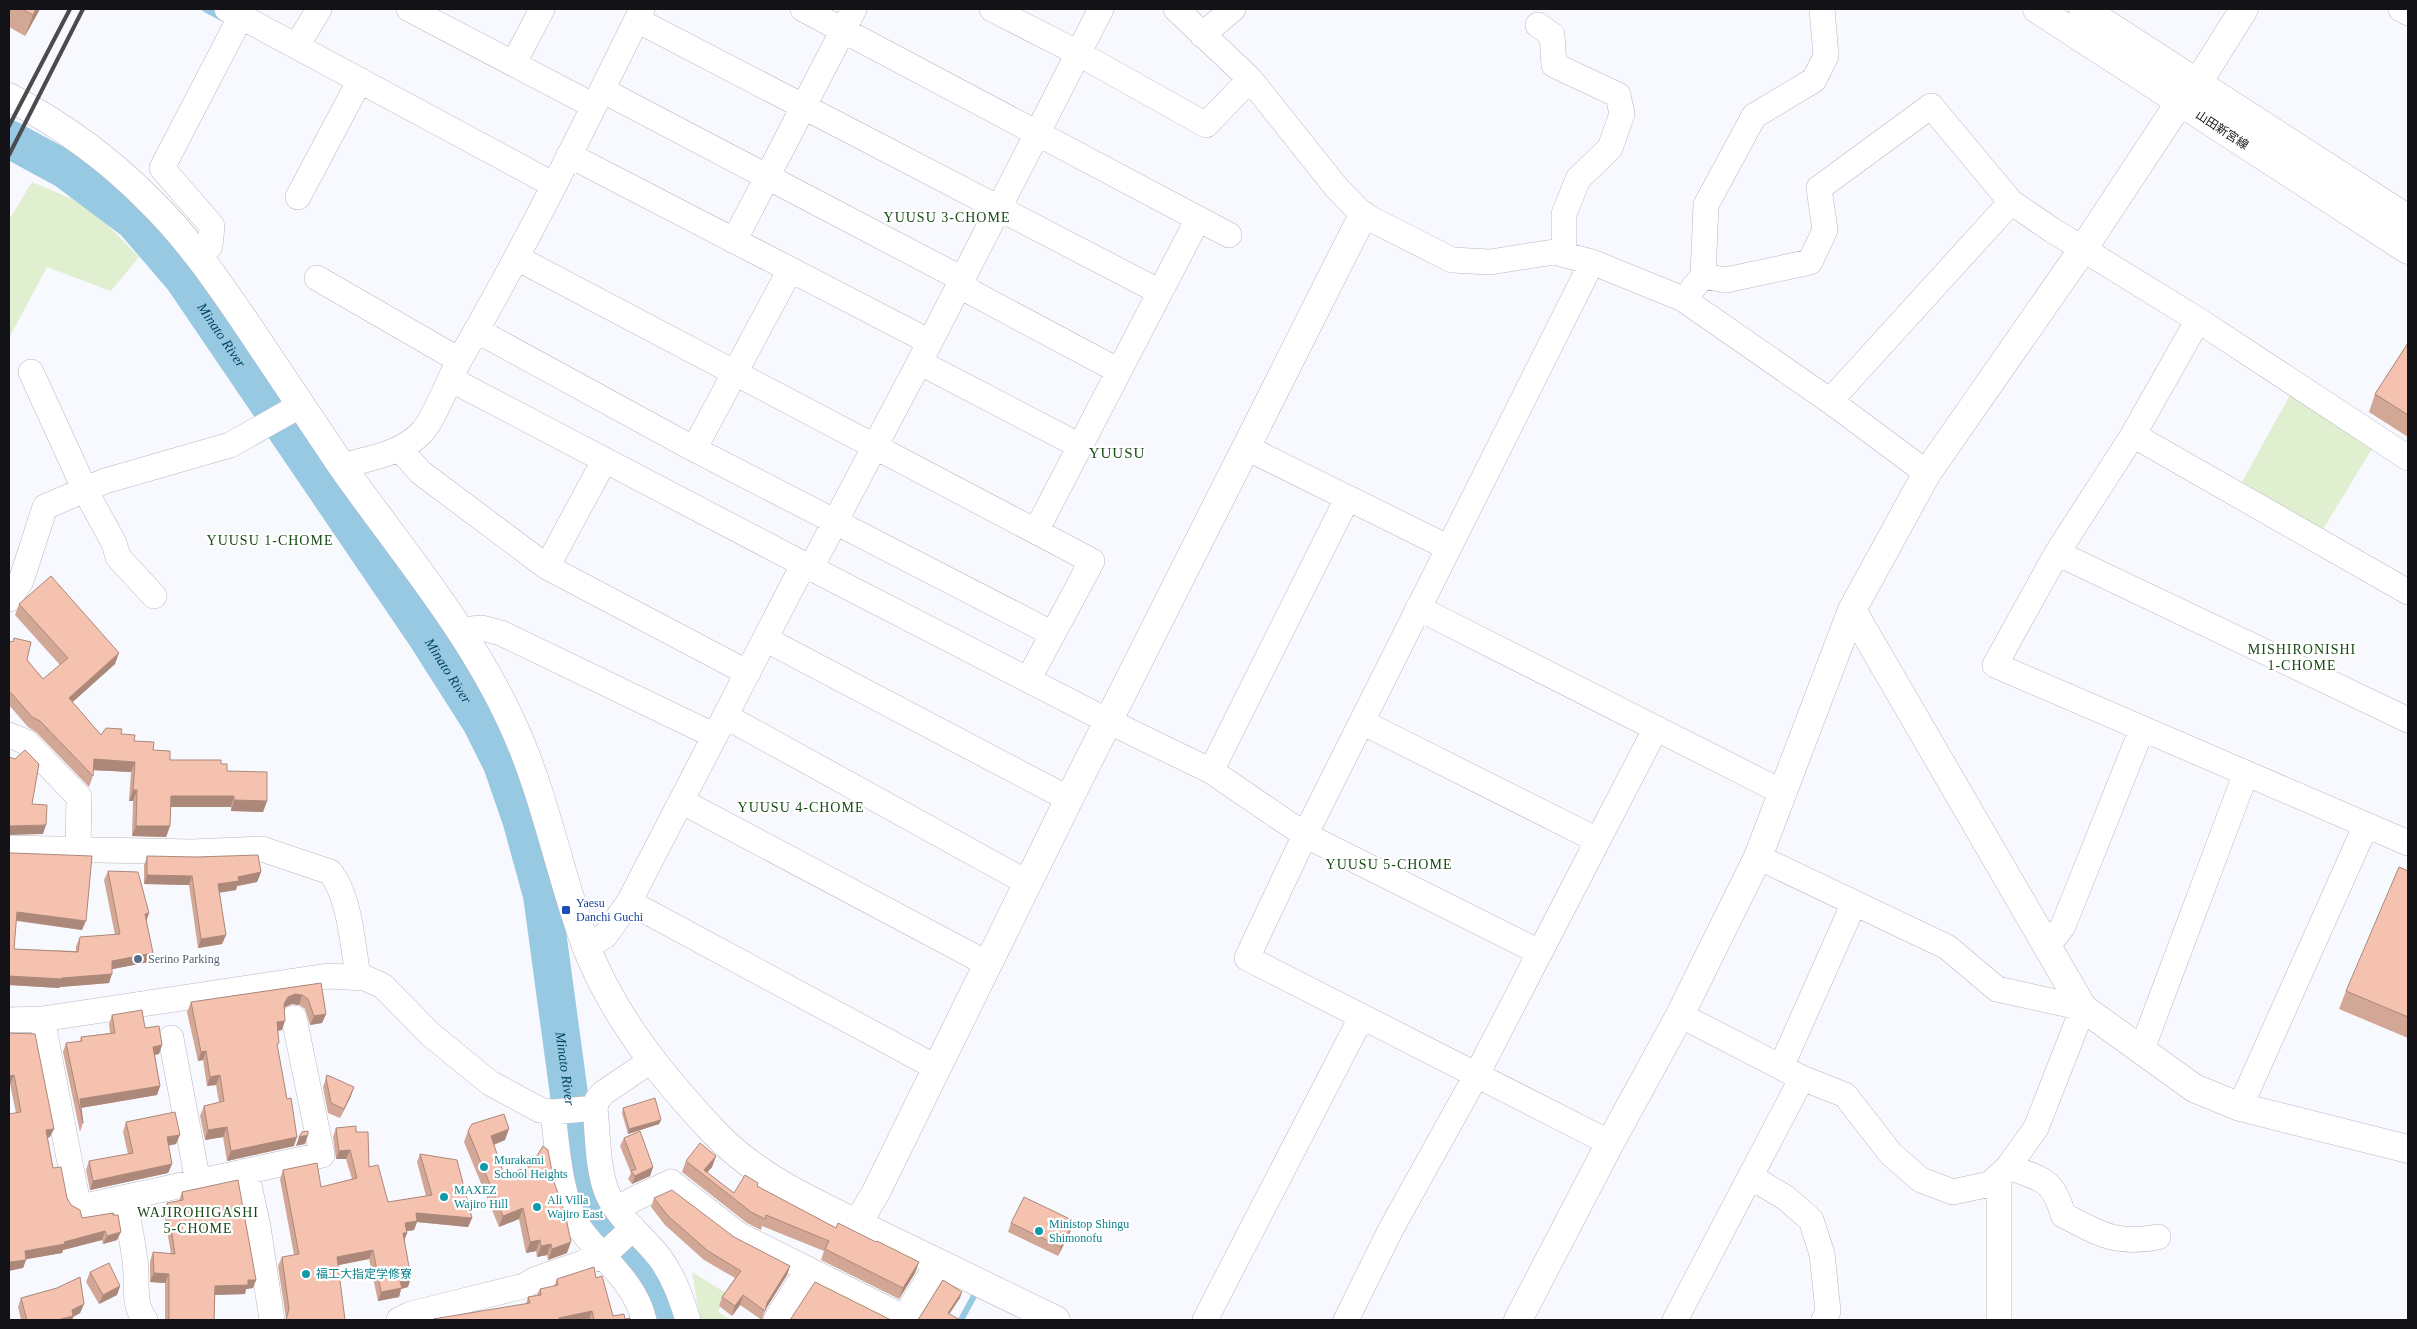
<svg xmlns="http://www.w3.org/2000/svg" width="2417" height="1329" viewBox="0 0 2417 1329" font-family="'Times New Roman','Noto Sans JP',serif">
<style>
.green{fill:#e0efcf}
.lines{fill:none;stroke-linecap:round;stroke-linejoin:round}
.stream{stroke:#98c9e3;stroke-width:6}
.river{stroke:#98c9e3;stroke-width:38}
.minor-casing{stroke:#b8b7c2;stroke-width:26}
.tertiary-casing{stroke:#b8b7c2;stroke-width:29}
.secondary-casing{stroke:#b8b7c2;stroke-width:29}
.minor{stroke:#fff;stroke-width:25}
.tertiary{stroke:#fff;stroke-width:28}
.secondary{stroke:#fff;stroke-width:28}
.rail{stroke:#4a4a4f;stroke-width:4}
.wall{fill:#d2a796}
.shaded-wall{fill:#ab887a}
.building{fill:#f4c2af;stroke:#ab887a}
.transit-dot{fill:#1a4fb4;stroke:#fff;stroke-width:2}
.service-dot{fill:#5c6f8a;stroke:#fff;stroke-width:2}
.culture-dot{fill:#0f9aa8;stroke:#fff;stroke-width:2}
.labels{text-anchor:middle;stroke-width:4.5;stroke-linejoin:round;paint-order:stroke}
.street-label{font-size:12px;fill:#131317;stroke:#fff}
.transit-label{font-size:12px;fill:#164399;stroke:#fff;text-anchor:start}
.service-label{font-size:12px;fill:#4e5e75;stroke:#fff;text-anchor:start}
.culture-label{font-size:12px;fill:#0d838f;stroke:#fff;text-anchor:start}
.neighbourhood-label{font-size:14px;letter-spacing:1px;fill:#164913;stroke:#fff}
.water-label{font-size:14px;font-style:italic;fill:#00435e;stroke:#fff}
.quarter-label{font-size:15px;letter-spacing:1px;fill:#164913;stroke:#fff}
</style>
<rect width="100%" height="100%" fill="#f8f8ff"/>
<path class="green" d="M32 182 89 206 139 257 111 291 47 267 9 338V220Z
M2290 395 2373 447 2322 531 2242 482Z
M692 1272 726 1293 718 1312 731 1320H700Z"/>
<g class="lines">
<path class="stream" d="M205 9 222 18
M961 1320 974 1296"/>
<path class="river" id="s1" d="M9 139 66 170 134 221 183 278 427 637 481 722 502 764 521 819 542 895 584 1205 658 1302 662 1320"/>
<g class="minor-casing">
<path id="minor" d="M227 9 554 185
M409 9 594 106
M803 9 1229 235
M992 9 1078 53 1206 125 1250 79
M1176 9 1250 79 1336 187 1363 215 1452 260 1490 262 1554 252 1592 262 1683 299 1830 401 1927 473
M2401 9 2408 13
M637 20 1160 292
M1538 25 1552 35 1554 65 1618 95 1622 114 1610 148 1578 179 1564 214V255
M1202 35 1233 9
M297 46 319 9
M514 63 542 9
M602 90 962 279 969 291 1119 371
M569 155 930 342
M298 197 360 80
M734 241 854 9
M199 256 210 246 212 226 162 168 241 16
M517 258 1092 561 1028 680
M1592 262 1305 835 1247 958 1610 1143
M1703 276 1726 280 1810 262 1825 230 1819 188 1931 106 2011 202 2052 230 2198 320 2408 458
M317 278 459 360
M1693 288 1703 276 1706 205 1754 116 1814 80 1826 56 1822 9
M2198 320 2133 435 2057 553 1995 665 2408 843
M478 331 694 449 1053 634
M919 362 1080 446
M31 372 85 490 114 543 118 557 154 596
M450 379 807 566 1108 721 1211 771 1305 835 1539 952
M1830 401 2011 202
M2133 435 2408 592
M1247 448 1449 548
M400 449 420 472 547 567 748 673
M694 449 790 270
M342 466C370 458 401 454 421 433 435 419 449 378 460 359 526 245 584 127 642 9
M1036 531 1198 219
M2057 553 2408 720
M547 567 604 461
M9 599 21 581 45 507 105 481 230 445 301 405
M1418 608 1782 792
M461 630 482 628 501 633 715 736
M765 639 1069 799
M725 716 1028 883
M1362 722 1597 840
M9 735 26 742 79 797 78 849
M1211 771 1347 499
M683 802 988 964
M9 848 192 852 262 849 330 872C350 896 353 947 358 977
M629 902 937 1068
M587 946 605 936 629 902 798 575 816 558 930 342 1101 9
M2047 947 2063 926 2142 729
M1680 1015 1802 1078 1845 1095 1891 1154 1921 1180 1953 1192 1990 1184 2008 1167 2036 1128 2083 1008 1997 989 1947 947 1758 857
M42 1019 78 1204 85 1206 322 1155 294 1018
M9 1020 42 1019 328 976 365 978 383 986 430 1034 490 1083 540 1110 553 1112 595 1108
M171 1038 198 1182
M2142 1049 2246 773
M652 1060 603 1093 597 1100 595 1108C598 1135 597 1170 608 1195 619 1219 644 1237 660 1258 674 1277 681 1298 688 1320
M1781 1067 1854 903
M2240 1107 2366 825
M553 1112C557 1146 560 1201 581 1230 603 1260 635 1282 644 1320
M2008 1167C2041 1179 2053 1178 2063 1215 2100 1234 2115 1245 2158 1237
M246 1171 258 1227 272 1320
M1751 1177 1786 1198 1811 1220 1822 1254 1828 1311 1824 1320
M124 1198C128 1218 132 1239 135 1260 138 1280 132 1304 145 1320
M617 1209 636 1198 671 1182 739 1235 905 1318
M399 1320 411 1314 524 1286 536 1279 603 1256 633 1228
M776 1320 808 1269
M903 1320 938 1263
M1205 1320 1361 1018
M1346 1320 1391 1229 1477 1074 1656 728
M1675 1320 1802 1078
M1999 1320V1176"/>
</g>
<g class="tertiary-casing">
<path id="tertiary" d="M9 97C60 124 109 159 150 201 188 238 218 282 248 326 279 372 310 419 341 465 400 549 469 629 512 723 545 794 559 873 586 946 613 1016 662 1077 713 1131 758 1180 824 1207 883 1236 941 1264 999 1292 1056 1320
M1852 610 2083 1008 2194 1088 2240 1107 2408 1149
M857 1224 876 1192 1069 799 1363 215
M1518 1320 1610 1143 1680 1015 1758 857 1852 610 1927 473 2083 249 2180 102 2197 84 2244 9"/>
</g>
<g class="secondary-casing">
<path id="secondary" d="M2037 9 2408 250
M2083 9 2408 219"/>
</g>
<use href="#minor" class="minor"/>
<use href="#tertiary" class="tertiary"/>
<use href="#secondary" class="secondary"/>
<path class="rail" d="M9 126 70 9
M9 155 83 9"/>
</g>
<path class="wall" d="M9 9H40L25 36 9 27Z
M2408 343V437L2369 412 2375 394Z
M19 604 115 664 72 702 101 735 121 734 170 760 221 764 227 771 267 801 263 812 231 811V807H171L170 826 166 837 132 836 133 801H129L131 772 93 770V776L89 787 36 732 28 727 9 705V641L27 660 43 679 60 665 15 615Z
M9 853 82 930 16 921 14 949 76 951V946L80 937 115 935 104 880 108 871 149 913 146 921 153 953 149 962 112 969 109 983 60 987 59 988 9 985Z
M147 856 261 872 257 882 237 886 236 890 219 893 226 935 222 944 198 948 189 885 144 884V865Z
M2408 871V1038L2339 1009 2346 991Z
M321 983 326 1014 322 1023 310 1025 305 1009 299 1005 292 1004 284 1008 282 1030 278 1031 277 1047 294 1146 227 1161 223 1137 205 1140 200 1116 204 1106 219 1102 216 1085 207 1086 203 1060 198 1061 187 1012 191 1002Z
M112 1015 145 1028 162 1045 159 1054 155 1055 160 1086 157 1095 81 1108 83 1123 80 1132 63 1052 66 1043 80 1041 81 1037 110 1033 109 1024Z
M9 1033 50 1137 47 1138 53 1168 67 1198 71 1205 82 1218 113 1213 117 1240 103 1244 102 1240 63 1250 62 1253 26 1259 23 1268 16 1113 10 1084H9Z
M327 1075 351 1096 340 1118 328 1113 323 1087Z
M623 1108 661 1120 659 1124 628 1134 622 1113Z
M126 1122 176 1144 168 1146 172 1164 168 1173 90 1190 86 1170 89 1161 128 1154 123 1132Z
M336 1128 356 1132 369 1167 388 1202 426 1196 417 1162 420 1154 472 1218 468 1227 417 1222 414 1230 407 1231V1233L404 1241 408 1287 401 1289 399 1297 378 1301 369 1259 338 1265 286 1318 278 1266 282 1257 294 1255 280 1179 283 1170 321 1187 352 1179 346 1159H336L333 1137Z
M468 1131 505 1140 494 1145 504 1175 567 1253 548 1260 547 1255 537 1257 536 1251 526 1253 519 1219 499 1227 464 1142Z
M624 1138 653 1167 650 1176 632 1184 628 1179 631 1173 620 1146Z
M716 1156 712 1167 707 1173 734 1193 757 1186 836 1228 876 1242 919 1262 915 1273 899 1299 821 1260 824 1251 762 1226 761 1230 747 1223 682 1172 686 1161Z
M182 1192 256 1280 253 1288 246 1289 245 1294 215 1295 214 1320H165V1283L150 1282V1261L153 1252 171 1254 164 1212 167 1203 179 1201Z
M654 1198 790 1266 787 1275 765 1310 762 1320 740 1305 732 1316 719 1306 722 1297 735 1278 704 1260 665 1225 651 1207Z
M1074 1221 1071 1230 1058 1256 1008 1232 1011 1223Z
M90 1272 120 1286 117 1295 99 1304 86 1282Z
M596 1278 613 1316 630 1320H433V1319L526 1304 528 1297 537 1295 540 1289 554 1286 557 1279Z
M21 1298 84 1304 80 1313 73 1317 72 1320H21L18 1307Z"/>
<path class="shaded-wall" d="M36 9H40L25 36 33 15Z
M119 653 115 664 65 709 69 698Z
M94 759 135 762 131 772 90 770Z
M133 790H137L133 801H129Z
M171 796H234L231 807H167Z
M234 800 267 801 263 812 231 811Z
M46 825 43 834 9 835V826Z
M136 826H170L166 837 132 836Z
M261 872 257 882 237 886 236 890 215 893 218 884 238 877Z
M147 875 192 876 189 885 144 884Z
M17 912 86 921 82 930 14 920Z
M149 913 146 922 145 914Z
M226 935 222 944 198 948 201 939Z
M153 953 149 962 108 970 112 961Z
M112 974 109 983 60 987 59 988 9 985V976L62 978Z
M295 994 302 995 299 1005 292 1004 285 1007 281 1013 284 1004 288 997Z
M326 1014 322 1023 310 1025 314 1016Z
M285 1021 282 1030 273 1031 277 1022Z
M162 1045 159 1054 150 1056 153 1047Z
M206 1051 203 1060 198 1061 201 1052Z
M14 1075 10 1084H9V1076Z
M220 1075 216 1085 207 1086 210 1077Z
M160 1086 157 1095 80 1108V1099Z
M354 1087 351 1096 340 1118 344 1109Z
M661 1120 659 1124 628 1134 629 1129Z
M227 1127 223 1137 205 1140 208 1130Z
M54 1129 50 1137 42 1139 46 1130Z
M509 1129 505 1140 487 1147 491 1136Z
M180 1135 176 1144 164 1146 167 1137Z
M308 1135 305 1144 296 1146 299 1137Z
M297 1137 294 1146 227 1161 231 1151Z
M350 1150 346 1159H336L339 1151Z
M716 1156 712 1167 704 1176V1170Z
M172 1164 168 1173 90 1190 93 1181Z
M653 1167 650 1176 632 1184 635 1176Z
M523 1208 519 1219 499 1227 503 1216Z
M416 1213 472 1218 468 1227 417 1222 414 1230 402 1232 405 1223Z
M1074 1221 1071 1230 1058 1256 1061 1247Z
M105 1231 102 1240 63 1250 62 1253 22 1260 25 1251Z
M121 1232 117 1240 103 1244 107 1236Z
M403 1233H407L404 1241Z
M540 1240 536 1251 526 1253 530 1242Z
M571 1242 567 1253 548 1260 552 1249Z
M551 1244 547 1255 537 1257 541 1246Z
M373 1250 369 1259 334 1266 337 1257Z
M26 1260 23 1268 9 1271V1262Z
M919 1262 915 1273 899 1299 903 1288Z
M790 1266 787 1275 764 1312 767 1303Z
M154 1273 169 1274 165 1283 150 1282Z
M411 1278 408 1287 401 1289 399 1297 378 1301 381 1292 400 1281Z
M248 1280H256L253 1288 246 1289 245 1294 212 1295 215 1286Z
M120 1286 117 1295 99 1304 103 1295Z
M962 1292 960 1298 946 1319 948 1313Z
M743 1295 740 1305 732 1316 735 1306Z
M84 1304 80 1313 73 1317 72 1320H57L72 1310Z
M592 1311 589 1320H558L559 1318Z"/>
<path class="building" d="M22 9H36L33 15Z
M2408 343V415L2375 394Z
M51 576 119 653 69 698 101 735 106 728 122 729 121 734 135 735 134 741 154 742 153 750 170 751V760H221V764H227V771L267 772V801L234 800V796H171L170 826H136L137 790H133L135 762 94 759 93 776 40 721 32 717 12 694 9 692V641L13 642 14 638 31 642 27 660 43 679 68 658 19 604Z
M25 750 39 764 32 804 47 805 46 825 9 826V757L15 759Z
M9 853H12L92 856 86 921 17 912 14 949 78 952 80 937 120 934 108 871 138 872 149 913 145 914 153 953 112 961V974L62 978V979L9 976Z
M258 855 261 872 238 877 239 881 218 884 226 935 201 939 192 876 147 875V856L196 857Z
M2399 867 2408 871V1017L2346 991Z
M321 983 326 1014 314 1016 308 999 302 995 295 994 288 997 284 1004 285 1021 277 1022 279 1043 277 1044 287 1099 291 1098 297 1137 231 1151 227 1127 208 1130 204 1106 224 1101 220 1075 210 1077 206 1051 201 1052 191 1002Z
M142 1010 145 1028 159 1026 162 1045 153 1047 160 1086 80 1099 83 1123 66 1043 82 1041 81 1037 115 1033 112 1015Z
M9 1033 35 1034 54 1129 46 1130 53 1168 61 1167 67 1198 71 1205 80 1210 82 1218 113 1213V1215H118L121 1232 107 1236 105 1231 64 1242 65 1244 25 1251 26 1260 9 1262V1114L21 1112 14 1075 9 1076Z
M327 1075 354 1087 344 1109 331 1103 326 1078Z
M655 1098 661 1120 629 1129 623 1108Z
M175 1112 180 1135 167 1137 172 1164 93 1181 89 1161 133 1153 126 1122Z
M504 1114 509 1129 491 1136 504 1175 531 1166 543 1146 548 1150 554 1182 565 1213 571 1242 552 1249 551 1244 541 1246 540 1240 530 1242 523 1208 503 1216 468 1131 472 1124Z
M356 1126V1132H368L369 1167 378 1165 388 1202 432 1195 420 1154 457 1160 472 1218 416 1213 417 1221 405 1223 407 1233H403L411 1278 400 1281 402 1288 381 1292 373 1250 337 1257 345 1320H286L289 1309 282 1257 299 1254 283 1170 317 1163 321 1187 357 1178 350 1150 339 1151 336 1128Z
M308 1131V1135L299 1137 302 1132Z
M640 1131 653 1167 635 1176 631 1171 636 1169 624 1138Z
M700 1143 716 1156 704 1170 734 1193 745 1175 758 1183 757 1186 836 1228 838 1223 876 1242 877 1241 919 1262 903 1288 825 1249 829 1241 766 1215 765 1219 751 1212 686 1161Z
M238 1180 256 1280H248V1285L215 1286 214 1320H169V1274L154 1273 153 1252 175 1254 167 1203 183 1200 182 1192Z
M672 1190 734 1237 790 1266 767 1303 765 1311 743 1295 735 1306 722 1297 741 1271 708 1251 668 1216 654 1198Z
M1024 1197 1074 1221 1061 1247 1011 1223Z
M109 1263 120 1286 103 1295 90 1272Z
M594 1267 596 1278 602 1276 613 1316 624 1314 625 1319 630 1318V1320H594L592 1311 559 1318V1320H433V1319L530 1303 528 1297 541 1295 540 1289 558 1285 557 1279Z
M80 1277 84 1304 72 1310 73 1316 57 1320H27L21 1298 57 1288Z
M943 1280 962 1292 948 1313 960 1320H918Z
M815 1282 891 1320H790Z"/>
<rect class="transit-dot" x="561" y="905" width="10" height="10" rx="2.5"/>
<circle class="service-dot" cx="138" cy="959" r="5"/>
<g class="culture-dot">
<circle cx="484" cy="1167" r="5"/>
<circle cx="444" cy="1197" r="5"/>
<circle cx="537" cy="1207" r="5"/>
<circle cx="1039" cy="1231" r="5"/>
<circle cx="306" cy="1274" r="5"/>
</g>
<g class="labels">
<g class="street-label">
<text transform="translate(2222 130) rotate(33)" y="4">山田新宮線</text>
</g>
<g class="transit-label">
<text x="576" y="907">Yaesu<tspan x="576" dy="14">Danchi Guchi</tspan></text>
</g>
<g class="service-label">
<text x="148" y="963">Serino Parking</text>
</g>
<g class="culture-label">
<text x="494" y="1164">Murakami<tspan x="494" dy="14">School Heights</tspan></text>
<text x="454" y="1194">MAXEZ<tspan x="454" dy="14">Wajiro Hill</tspan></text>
<text x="547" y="1204">Ali Villa<tspan x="547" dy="14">Wajiro East</tspan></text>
<text x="1049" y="1228">Ministop Shingu<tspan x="1049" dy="14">Shimonofu</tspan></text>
<text x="316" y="1278">福工大指定学修寮</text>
</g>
<g class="neighbourhood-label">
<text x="947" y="222">YUUSU 3-CHOME</text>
<text x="270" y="545">YUUSU 1-CHOME</text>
<text x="2302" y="654">MISHIRONISHI<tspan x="2302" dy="16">1-CHOME</tspan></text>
<text x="801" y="812">YUUSU 4-CHOME</text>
<text x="1389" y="869">YUUSU 5-CHOME</text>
<text x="198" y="1217">WAJIROHIGASHI<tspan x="198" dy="16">5-CHOME</tspan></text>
</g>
<g class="water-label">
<text dy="5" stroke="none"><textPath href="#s1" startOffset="294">Minato River</textPath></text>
<text dy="5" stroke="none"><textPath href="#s1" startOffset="699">Minato River</textPath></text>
<text dy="5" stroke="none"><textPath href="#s1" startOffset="1119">Minato River</textPath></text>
</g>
<g class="quarter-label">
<text x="1117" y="458">YUUSU</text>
</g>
</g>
<rect width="2417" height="1329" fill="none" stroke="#131317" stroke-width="20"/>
</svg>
